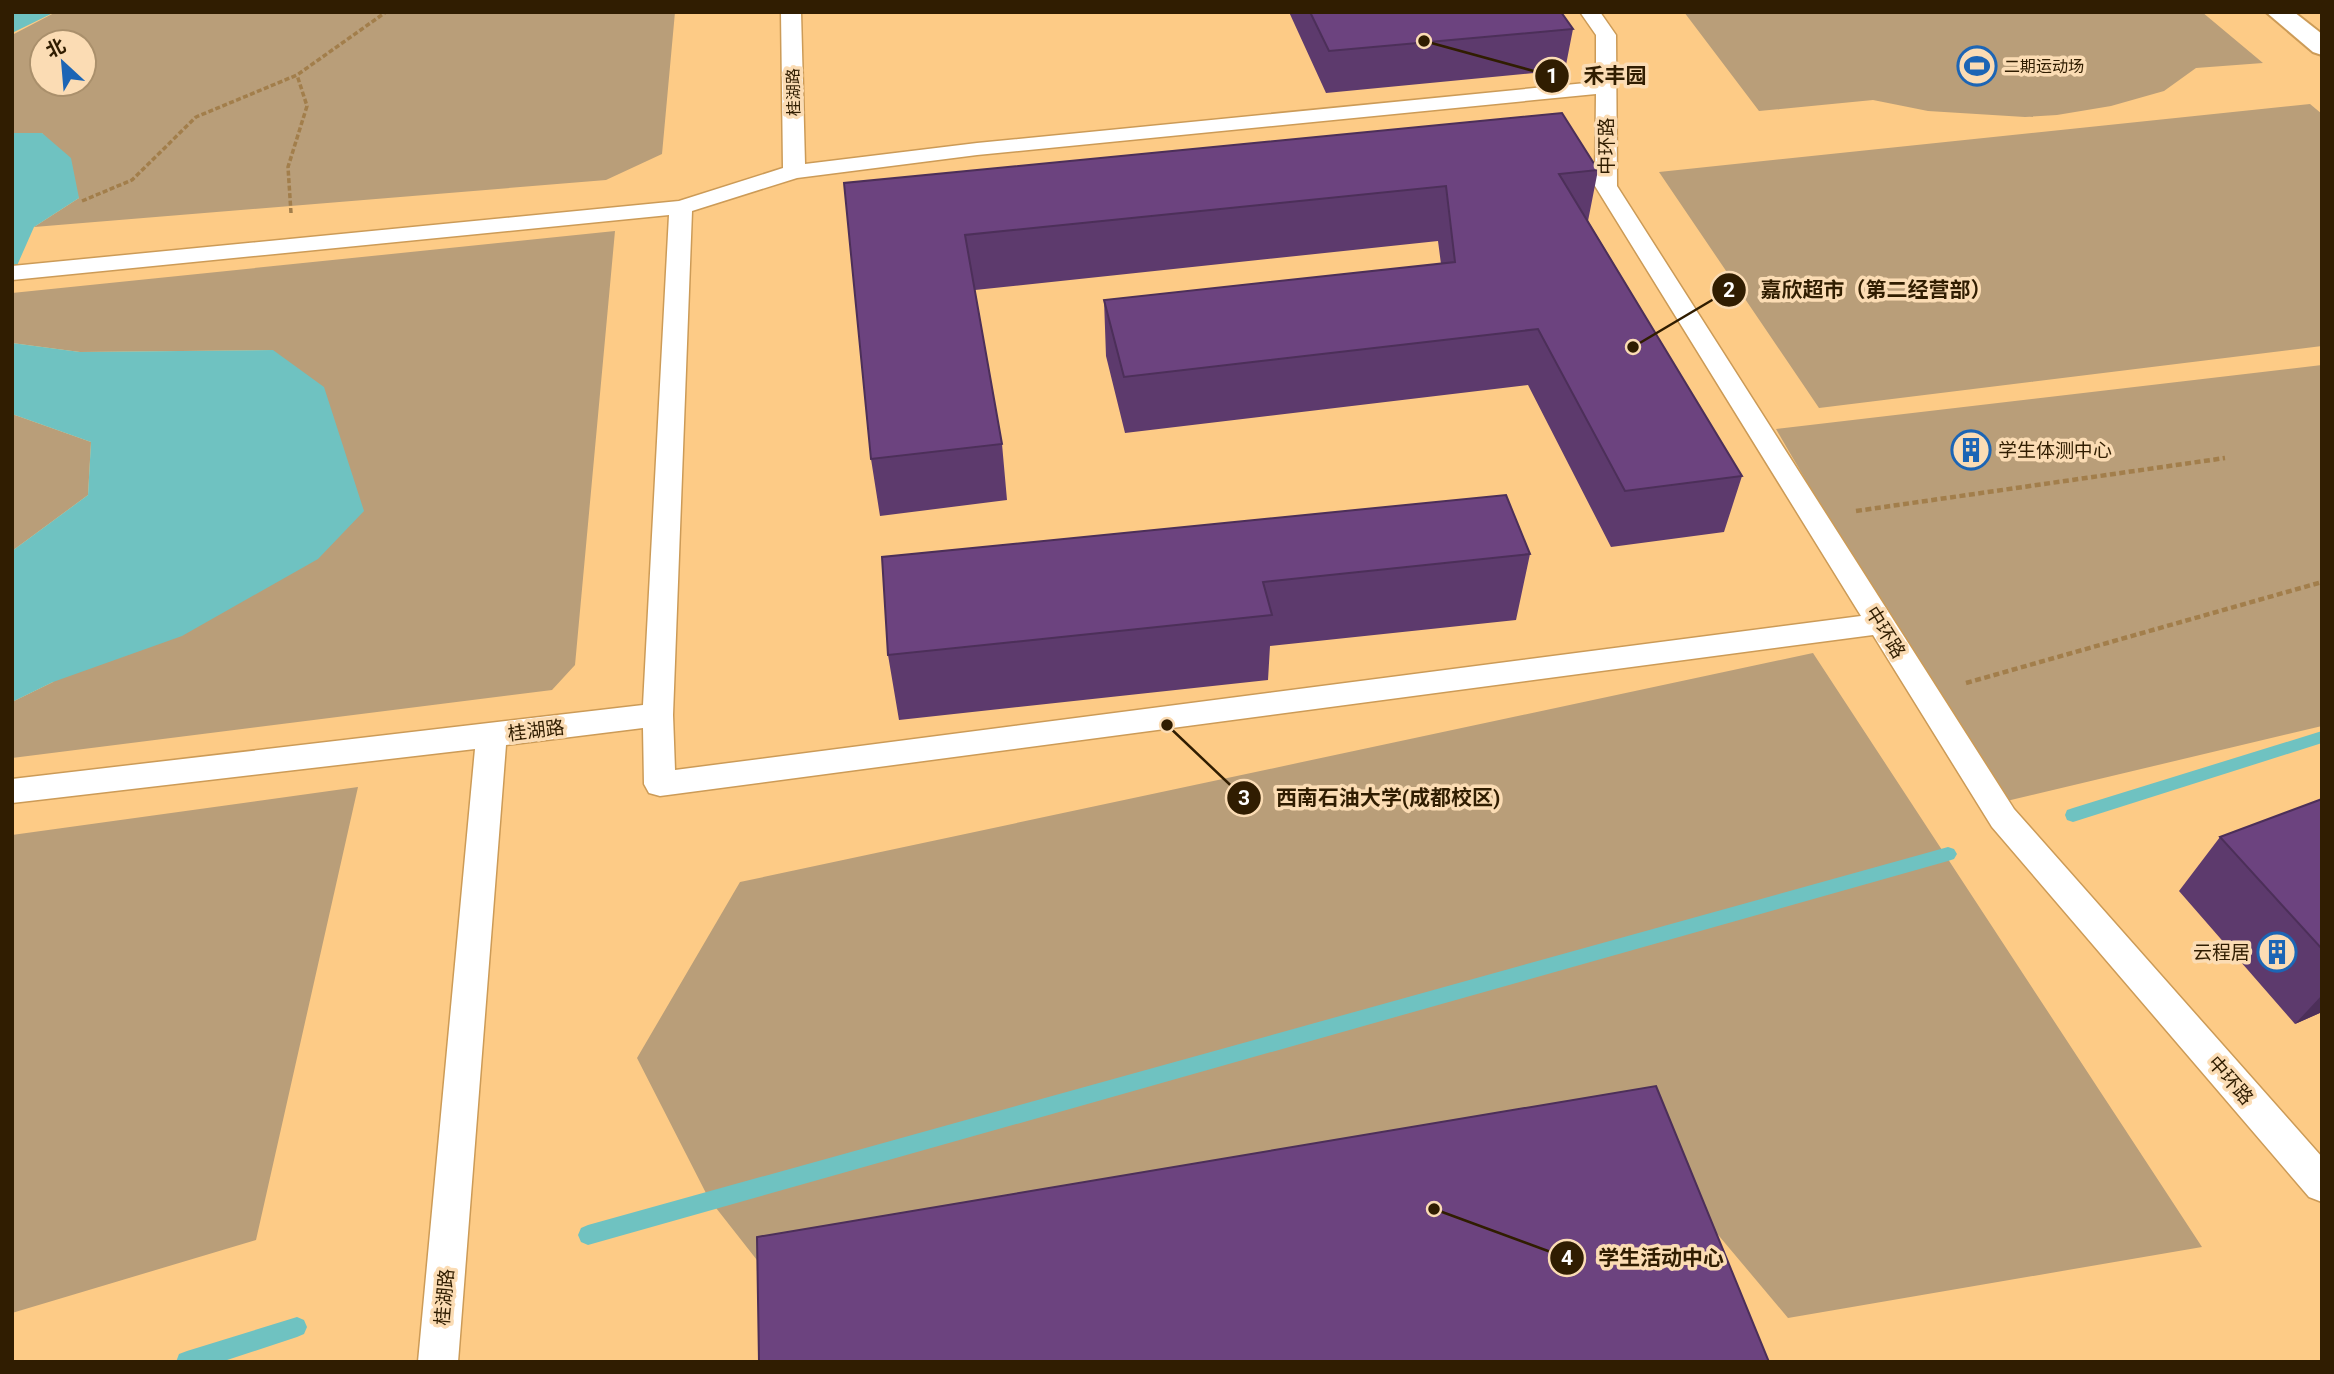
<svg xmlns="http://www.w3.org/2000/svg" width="2334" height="1374" viewBox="0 0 2334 1374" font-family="Roboto,'Noto Sans SC',sans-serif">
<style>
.green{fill:#b99e79;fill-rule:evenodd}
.water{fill:#6fc2c1}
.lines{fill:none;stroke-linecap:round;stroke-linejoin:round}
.stream{fill:#6fc2c1;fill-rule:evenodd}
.lane-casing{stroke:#cc9b57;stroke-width:3}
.secondary-casing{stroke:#cc9b57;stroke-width:4}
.path-far1{stroke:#a27e4b;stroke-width:3.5;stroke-dasharray:5 2.5;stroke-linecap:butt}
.path{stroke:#a27e4b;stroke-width:4.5;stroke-dasharray:6 3.5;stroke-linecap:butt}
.lane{fill:#fff;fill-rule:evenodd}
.secondary{fill:#fff;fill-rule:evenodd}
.wall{fill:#5d3a6d}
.shaded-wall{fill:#4c2f59}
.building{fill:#6c437f;stroke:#4c2f59;stroke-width:2}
.labels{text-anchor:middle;stroke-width:7;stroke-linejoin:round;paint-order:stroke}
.far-poi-label{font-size:16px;fill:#301d01;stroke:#fbdcb4;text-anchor:start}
.far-street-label{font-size:16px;fill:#301d01;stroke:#fbdcb4}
.street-label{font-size:19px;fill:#301d01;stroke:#fbdcb4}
.poi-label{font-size:19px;fill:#301d01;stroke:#fbdcb4;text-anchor:start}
.leader{fill:none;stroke:#301d01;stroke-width:2.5}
.callout-dot{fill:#301d01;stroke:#fbdcb4;stroke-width:2.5}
.mark-label{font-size:21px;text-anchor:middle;font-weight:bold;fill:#fff}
.callout-label{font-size:21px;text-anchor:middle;font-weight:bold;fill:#301d01;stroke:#fbdcb4;stroke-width:7;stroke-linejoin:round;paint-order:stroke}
</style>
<rect width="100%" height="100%" fill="#fdcb86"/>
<path class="green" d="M56 12H675L662 154 606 180 34 227 79 198 42 133H12V35ZM42 42H84V84H42Z
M1684 12H2202L2263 63 2196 68 2164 91 2111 106 2057 115 2025 117 1928 111 1873 100 1759 111Z
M2310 104 2322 114V346L1819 408 1659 172Z
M615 231 575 665 552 690 12 758V702L53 682 273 350 80 352 12 343V293Z
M2322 365V726L1994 804 1776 429Z
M12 414 91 442 88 495 12 551Z
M1813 653 2202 1247 1788 1318 1635 1136 775 1283 709 1199 637 1058 740 882Z
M358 787 256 1240 12 1313V835Z"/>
<path class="water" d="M12 12H55L12 33Z
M12 133H42L71 158 79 198 34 227 12 277Z
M12 343 80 352 273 350 324 387 364 511 318 559 182 636 53 682 12 702V551L88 495 91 442 12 414Z"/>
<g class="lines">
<path class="stream" d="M2322 731V743L2073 822 2067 820 2065 815 2067 810 2073 808Z
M1948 847 1954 849 1957 854 1954 859 1948 861 588 1245 581 1242 578 1235 581 1228 588 1225Z
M297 1317 304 1320 307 1327 304 1334 297 1337 221 1362H176L179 1354 187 1351Z"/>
<g class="lane-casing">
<path id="lane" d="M781 12H801L805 164 977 143 1596 82V35L1580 12H1600L1616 35 1617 186 2014 809 2322 1157V1202L2309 1197 1992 827 1873 635 660 796 649 793 644 784 643 728 506 745 458 1362H418L475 749 12 803V779L643 705 669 215 12 280V266L679 201 783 168ZM1596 94 1595 186 1861 616 675 770 673 715 692 211 797 178 977 155Z"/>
</g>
<g class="secondary-casing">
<path id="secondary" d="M2266 12H2294L2322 34V55L2313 52Z"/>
</g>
<path class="path-far1" d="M82 201 132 180 196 117 297 75 386 12
M291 213 288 167 307 106 297 75"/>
<path class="path" d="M1856 511 2225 458
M1966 683 2322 582"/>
<use href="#lane" class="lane"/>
<use href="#secondary" class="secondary"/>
</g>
<path class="wall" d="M1289 12H1561L1573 29 1565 70 1326 93Z
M1598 170 1588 221 1742 476 1724 532 1611 547 1528 385 1125 433 1106 356 1104 300 1441 264 1438 241 975 290 1002 444 1007 500 880 516 871 459 844 183Z
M1530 554 1516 620 1270 646 1268 680 899 720 888 655 882 557Z
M2322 799V1012L2295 1024 2179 891 2220 837Z"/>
<path class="shaded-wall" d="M2322 995V1012L2295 1024Z"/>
<path class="building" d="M1310 12H1561L1573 29 1329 51Z
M1562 113 1598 170 1559 174 1742 476 1625 491 1538 329 1124 377 1104 300 1455 262 1446 186 965 235 1002 444 871 459 844 183Z
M1506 495 1530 554 1263 582 1272 615 888 655 882 557Z
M2322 799V949L2220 837Z
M1656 1086 1769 1362H759L757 1237Z"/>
<defs>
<g id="stadium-ring" transform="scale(2.0125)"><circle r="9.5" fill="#fbdcb4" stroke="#1c65b5" stroke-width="1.5"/><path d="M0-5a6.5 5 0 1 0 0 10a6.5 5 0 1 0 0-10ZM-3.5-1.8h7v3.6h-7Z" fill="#1c65b5"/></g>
<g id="building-ring" transform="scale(2.0125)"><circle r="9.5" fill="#fbdcb4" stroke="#1c65b5" stroke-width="1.5"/><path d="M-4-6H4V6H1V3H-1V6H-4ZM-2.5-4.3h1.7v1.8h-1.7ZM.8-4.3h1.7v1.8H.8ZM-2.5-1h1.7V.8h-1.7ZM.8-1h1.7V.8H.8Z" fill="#1c65b5"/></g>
</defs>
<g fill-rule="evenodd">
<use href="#stadium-ring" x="1977" y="66"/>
<use href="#building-ring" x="1971" y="450"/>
<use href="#building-ring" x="2277" y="952"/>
</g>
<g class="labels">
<g class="far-poi-label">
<text x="2004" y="72">二期运动场</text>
</g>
<g class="far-street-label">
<text transform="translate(793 92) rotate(-91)" y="6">桂湖路</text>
</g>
<g class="street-label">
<text transform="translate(1606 146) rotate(-90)" y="7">中环路</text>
<text transform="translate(1886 632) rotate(58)" y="7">中环路</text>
<text transform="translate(536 730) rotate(-7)" y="7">桂湖路</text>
<text transform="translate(2231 1080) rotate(49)" y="7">中环路</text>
<text transform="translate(444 1297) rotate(-85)" y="7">桂湖路</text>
</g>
<g class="poi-label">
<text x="1998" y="457">学生体测中心</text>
<text x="2250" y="959" text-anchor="end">云程居</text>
</g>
</g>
<path class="leader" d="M1424 41L1552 76M1633 347L1729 290M1167 725L1244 798M1434 1209L1567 1258"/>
<g class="callout-dot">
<circle cx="1424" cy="41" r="7"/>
<circle cx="1633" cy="347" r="7"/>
<circle cx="1167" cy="725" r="7"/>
<circle cx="1434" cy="1209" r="7"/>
<circle cx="1552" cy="76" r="18"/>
<circle cx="1729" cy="290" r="18"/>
<circle cx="1244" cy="798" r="18"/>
<circle cx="1567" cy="1258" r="18"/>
</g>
<g class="mark-label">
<text x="1552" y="83">1</text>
<text x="1729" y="297">2</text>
<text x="1244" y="805">3</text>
<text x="1567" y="1265">4</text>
</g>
<g class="callout-label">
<text x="1615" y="83">禾丰园</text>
<text x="1876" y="297">嘉欣超市（第二经营部）</text>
<text x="1388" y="805">西南石油大学(成都校区)</text>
<text x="1661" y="1265">学生活动中心</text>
</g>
<rect width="2334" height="1374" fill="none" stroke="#301d01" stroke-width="28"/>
<g transform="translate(63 63) rotate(334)"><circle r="33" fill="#fbdcb4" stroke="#aa906c" stroke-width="2"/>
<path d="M0-5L12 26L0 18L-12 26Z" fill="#1c65b5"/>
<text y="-10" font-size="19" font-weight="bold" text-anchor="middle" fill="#301d01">北</text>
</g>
</svg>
